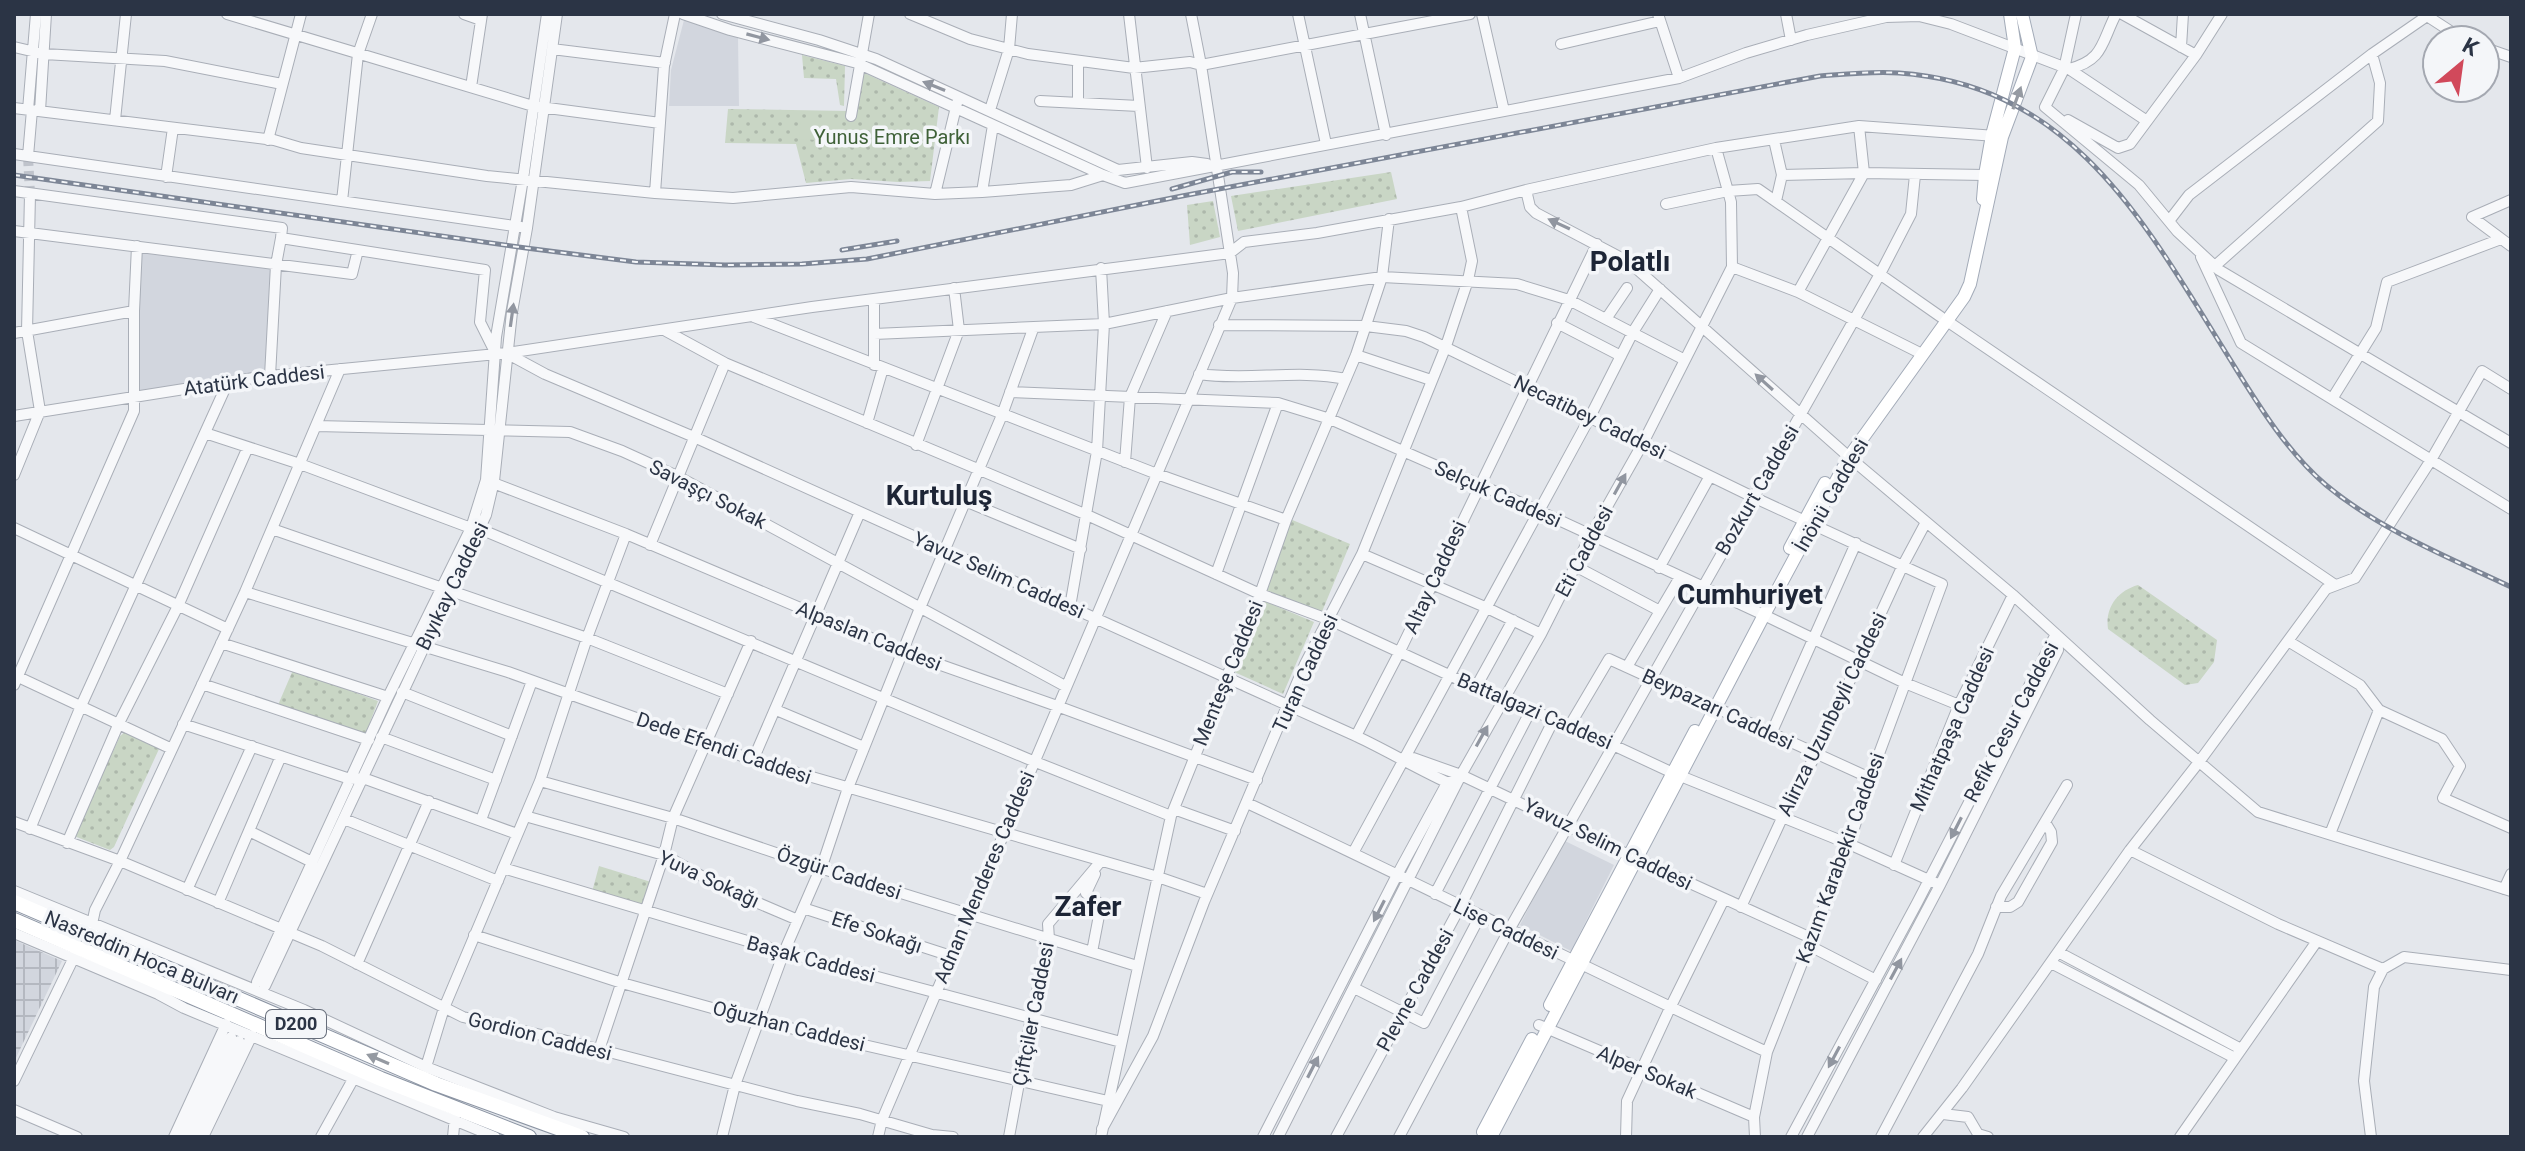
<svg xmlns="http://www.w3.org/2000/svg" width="2525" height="1151" viewBox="0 0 2525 1151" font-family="Roboto,sans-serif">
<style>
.built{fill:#d2d6de}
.industrial{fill:url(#industrial-grid)}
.grass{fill:url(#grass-dots)}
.pitch{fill:#c9d6c5}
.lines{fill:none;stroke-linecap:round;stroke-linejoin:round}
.minor-tunnel{stroke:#bfc3cb;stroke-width:10;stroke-dasharray:10 5;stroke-linecap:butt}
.minor-casing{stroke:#a9aeb7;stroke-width:12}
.major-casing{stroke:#a3abb8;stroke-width:14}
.highway-casing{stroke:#8b94a3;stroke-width:16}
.minor{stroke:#f7f8fa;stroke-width:10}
.major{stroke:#fff;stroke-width:12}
.highway{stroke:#fff;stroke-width:14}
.rail-casing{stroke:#7d8696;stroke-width:5}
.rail{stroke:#f4f6f9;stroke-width:2;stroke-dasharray:6;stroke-linecap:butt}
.oneway{fill:#9196a0}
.oneway2{fill:#959aa2}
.labels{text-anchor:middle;stroke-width:7;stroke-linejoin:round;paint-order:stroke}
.shield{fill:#f4f6f9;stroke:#676e7b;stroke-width:2}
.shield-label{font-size:18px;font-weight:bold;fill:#2b3445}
.park-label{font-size:20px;fill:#3f6138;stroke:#f4f6f9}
.street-label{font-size:20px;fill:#2b3445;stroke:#f4f6f9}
.district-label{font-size:28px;font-weight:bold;fill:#1d2536;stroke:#f4f6f9}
</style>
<defs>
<pattern id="industrial-grid" width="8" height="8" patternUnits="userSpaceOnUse" patternTransform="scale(2)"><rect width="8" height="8" fill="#d2d6de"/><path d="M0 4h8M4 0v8" fill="none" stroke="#b4b8c0"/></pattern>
<pattern id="grass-dots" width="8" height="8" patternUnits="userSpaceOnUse" patternTransform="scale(2)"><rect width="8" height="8" fill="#c9d6c5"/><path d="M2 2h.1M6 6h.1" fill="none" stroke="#adb8ab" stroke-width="1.8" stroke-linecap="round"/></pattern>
</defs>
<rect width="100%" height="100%" fill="#e4e7ec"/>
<path class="built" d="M684 20 738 38 739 106H669L671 70Z
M141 253 273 268 265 372 134 392Z
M1563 840 1614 865 1571 951 1520 925Z"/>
<path class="industrial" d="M14 940 62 961 14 1062Z"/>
<path class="grass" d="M802 55 845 66 844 106 840 105 836 79 804 78Z
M862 72 939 107 930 181 898 182 851 179 806 183 796 144 725 143 728 109 851 111Z
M1391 172 1397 199 1238 231 1231 196Z
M1213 201 1220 237 1190 245 1187 205Z
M1290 519 1350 544 1321 614 1263 590Z
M2138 585 2217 640 2214 662 2198 683 2185 685 2108 629C2105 608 2117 591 2138 585Z
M1262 600 1314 622 1283 694 1232 671Z
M293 670 378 701 366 733 360 735 278 705Z
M125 732 157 745 159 749 114 847 110 850 74 836 120 736Z
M599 866 651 882 643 908 592 892Z"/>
<path class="pitch" d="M801 119H834V141L799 139Z"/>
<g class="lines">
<path class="minor-tunnel" d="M28 156 30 194"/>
<g class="minor-casing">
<path id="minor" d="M227 14 533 106 660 123
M464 14 481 20
M683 14 730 30 857 63 1103 175 1125 183 1679 78 1746 53 1807 35 1886 17 1919 16 1951 24 2069 69C2104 60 2101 43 2116 14
M722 14 819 40 876 59 1118 170 1192 162 1207 164
M1129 14 1147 168
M1191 14 1201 65 1470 14
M1298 14 1326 144
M1360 14 1386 135
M1482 14 1504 111
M1658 14 1679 78
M1786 14 1791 40
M2076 14 2064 69 2045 107 2139 185 2177 231 2219 270 2511 443
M2122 14 2196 55
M1561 44 1660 21
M14 47 44 54 165 61 282 84
M2181 47 2183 14
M2485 48 2511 57
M552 49 665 63
M1078 61V103
M2069 69 2147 121
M471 87 482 14
M1040 101 1139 106
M14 108 274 140 301 148 487 176 655 193 733 198 851 187 935 194 982 192 1071 185 1103 175
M28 110 36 14
M990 110 1009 49 1012 14
M40 111 46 14
M851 116 869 14
M115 120 126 14
M2068 120 2118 148 2130 144 2196 55 2222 14
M268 140 301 14
M1774 140 1782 175 1776 201
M14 154 521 227
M28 156 32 110
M1782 175 1864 173 1985 175
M166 177 173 128
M1526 190 1530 207 1536 213 1629 262 1849 457 2013 595 2150 720 2258 812 2511 891
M14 191 282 228 281 238
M982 192 993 125
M655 193 664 66 675 14
M935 194 957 103
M2511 200 2472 217 2511 246
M342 201 358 54 372 14
M1666 204 1728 191 1758 189 1941 317
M2169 221 2189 195 2372 54 2427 16 2464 40
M14 231 352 274 358 250
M2201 257 2241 343 2511 509
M2216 265 2378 121 2380 83 2372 54
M1732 267 1798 292 1918 352
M1798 292 1864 173 1859 126
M874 299V365
M754 317 1157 474 1286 520
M1606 319 1627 288
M1947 321 2335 585
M1557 323 1621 356
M1219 325 1366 326 1406 331 1424 337 1753 497 1942 584 1870 778 1849 844 1767 1052 1754 1117 1755 1137
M666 331 725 363 1087 515 1260 594 1330 620 1503 700 1570 725 1673 773 1849 844 1940 885
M14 333 134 311
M874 334 1104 324 1232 298 1382 277 1517 284 1569 300 1685 360
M508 354 545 374 694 437 1356 736C1390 752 1421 771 1455 786
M1356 355 1431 380
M1199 374C1247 381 1298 369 1346 379
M270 376 276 265 281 238 485 270 480 322 495 352
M1010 392 1278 403 1330 419 1537 510 1764 615 1905 683 1959 705
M2332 399 2376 328 2387 282 2501 239
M14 416 260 377 507 353 812 307 1230 253 1244 242 1317 233 1461 207 1526 190 1716 148 1859 126 1996 136
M867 423 883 368
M316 426 570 432 622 451 677 476 1065 686
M205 433 300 464 471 528 480 529 1033 761 1171 816
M916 445 959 330 954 288
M1125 462 1130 397 1167 311
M14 475 40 411 27 331 30 194
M488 481 626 534 904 652 1057 706 1257 780
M965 501 1081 549
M14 528 228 629
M272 529 587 638 728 694
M650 545 725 363
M1362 554 1485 607 1541 634
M1575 566 1660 611
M1659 568 1710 476
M1216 574 1278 403
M245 592 508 672 753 760 1158 877 1207 894
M1070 607 1097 451 1104 324 1101 268
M2288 641 2360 685 2379 710 2442 739 2460 766 2443 798 2511 828
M221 643 388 697
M1627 667 1680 577
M14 675 172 749
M202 684 369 740
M14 685 134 411V311L137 246
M1476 687 1513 620
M402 692 512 736
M776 710 864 747
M183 724 350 779 363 778 517 834
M1570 725 1609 659 1870 778
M1771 734 1856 543
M1356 736 1399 653 1597 244
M381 737 496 780
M1403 759 1413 758 1461 775 1637 859 1811 938
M753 760 860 512
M540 781 673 818 820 868 1137 966
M1247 803C1421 884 1592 972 1767 1052
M1174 809 1235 831
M525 816 664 855 723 888 798 920
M344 819 498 881
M481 820 532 681
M14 822 120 861 322 946 463 1017 563 1040 797 1101 860 1114 932 1135 953 1137
M30 829 81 706 228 382
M249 831 312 862
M2330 834 2379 710
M67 843 119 723 178 606 248 447
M2130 850 2278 924 2383 969 2404 957 2511 970
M1353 853 1589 419 1633 332 1660 289
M1894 865 1959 705 2013 595
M503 868 784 952 1121 1042
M2504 889 2511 874
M187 890 252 746
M14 891 304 1010 426 1067 554 1117 624 1137
M1435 894 1531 710
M218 903 281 756
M1741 907 1783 816 1816 754 1903 565 1926 522
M1996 907H2010L2018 902 2052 842 2051 832 2045 822
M803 908 951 956
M92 924 95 910 120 861 245 592 340 369
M14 933 158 994 184 1008 495 1137
M474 935 622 983 759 1021 1108 1101
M1808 945 1876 980
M1092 952 1101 905 1086 893 1095 874
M2058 952 2241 1049
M2051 963 2235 1058
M357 964 429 801
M257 982 388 697 471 528 486 480 496 337 523 179 547 14
M265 986 486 515 494 481 512 312 527 228 557 14
M1354 988 1424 1023 1480 916
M1539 1025 1754 1117
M599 1050 664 855 673 818 751 641
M426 1067 444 1008 540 781 587 638 626 534
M14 1081 76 953
M14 1110 77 1137
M1943 1114 1968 1117 1978 1134 1988 1137
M1102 1129 1153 1036 1204 902 1305 664 1362 554 1446 346 1468 280 1472 261 1461 207
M174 1137 226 1024
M184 1137 231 1037
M193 1137 239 1041
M203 1137 252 1035
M321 1137 356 1074
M453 1137 455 1116
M722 1137 735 1085 784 952 824 860 848 788 920 608 1002 415 1033 329
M878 1137 882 1120 1232 298 1233 273 1201 65 1190 62 1134 68 1028 54 970 39 910 14
M1009 1137 1031 1018 1049 939 1048 924 1101 861
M1101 1137 1171 816 1260 594 1286 520 1356 355 1382 277 1389 219
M1263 1137 1397 875 1447 783 1452 780
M1278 1137 1461 775 1541 634 1591 535 1643 443 1732 267 1731 202 1716 148
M1336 1137 1460 907 1554 719
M1399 1137 1509 930 1880 274 1911 214 1915 175
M1626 1137 1627 1101 1670 1008 1724 899
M1791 1137 1917 903 2056 634
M1807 1137 1940 885 2058 650 2057 636
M1881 1137 1978 954 2001 896 2067 785
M1923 1137 1962 1088 2130 850 2199 762 2326 589 2355 578 2431 460 2482 371 2511 389
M2180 1137 2317 941
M2371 1137 2364 1081 2374 987 2383 969"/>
</g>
<g class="major-casing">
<path id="major" d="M1983 199 1985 175 1992 135 2015 48 2010 14
M1790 548 1825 483
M1550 1005 1695 731
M1483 1132 1532 1039
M1492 1135 1764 615 1849 457 1964 297 1970 284 2002 137 2032 57 2022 14"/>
</g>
<g class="highway-casing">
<path id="highway" d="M14 902 436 1084 582 1137
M14 920 381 1079 529 1137"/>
</g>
<use href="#minor" class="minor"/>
<use href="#major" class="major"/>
<use href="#highway" class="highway"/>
<g class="rail-casing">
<path id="rail" d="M14 175 526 248 636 262 725 265 802 264 867 259 1182 196 1820 76C1846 74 1873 71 1899 73 2073 85 2146 225 2228 356 2256 401 2285 450 2326 485 2380 530 2448 557 2511 587
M1172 189 1232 172H1261
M842 250 897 241"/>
</g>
<use href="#rail" class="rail"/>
</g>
<defs><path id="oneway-solid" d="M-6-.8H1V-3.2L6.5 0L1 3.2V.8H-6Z" transform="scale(2)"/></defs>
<g class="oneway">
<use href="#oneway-solid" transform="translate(758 37) rotate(15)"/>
<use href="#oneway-solid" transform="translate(934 86) rotate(-158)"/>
<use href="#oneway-solid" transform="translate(1559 224) rotate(-155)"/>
<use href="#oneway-solid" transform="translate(512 315) rotate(-82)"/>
<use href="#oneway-solid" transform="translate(1764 382) rotate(-138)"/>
<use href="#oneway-solid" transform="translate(1620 484) rotate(-61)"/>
<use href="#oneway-solid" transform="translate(1482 736) rotate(-61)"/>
<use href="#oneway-solid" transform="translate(1956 828) rotate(117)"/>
<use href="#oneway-solid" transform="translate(1379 911) rotate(117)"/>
<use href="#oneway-solid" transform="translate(1896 969) rotate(-62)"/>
<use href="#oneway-solid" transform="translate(1834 1057) rotate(118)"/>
<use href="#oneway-solid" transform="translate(1313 1067) rotate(-63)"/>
</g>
<g class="oneway2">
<use href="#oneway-solid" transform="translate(2017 98) rotate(-70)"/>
<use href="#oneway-solid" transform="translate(378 1059) rotate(-157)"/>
</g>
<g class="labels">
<rect class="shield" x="266" y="1010" width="60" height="28" rx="6"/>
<g class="shield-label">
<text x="296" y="1030">D200</text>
</g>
<g class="park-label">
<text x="892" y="144">Yunus Emre Parkı</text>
</g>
<g class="street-label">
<text transform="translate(254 380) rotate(-7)" y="7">Atatürk Caddesi</text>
<text transform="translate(1590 417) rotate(26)" y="7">Necatibey Caddesi</text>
<text transform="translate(1757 490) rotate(-60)" y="7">Bozkurt Caddesi</text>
<text transform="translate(708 494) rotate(27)" y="7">Savaşçı Sokak</text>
<text transform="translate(1498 494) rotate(24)" y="7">Selçuk Caddesi</text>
<text transform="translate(1831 495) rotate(-60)" y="7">İnönü Caddesi</text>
<text transform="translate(1584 551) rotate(-62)" y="7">Eti Caddesi</text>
<text transform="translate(999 575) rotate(24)" y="7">Yavuz Selim Caddesi</text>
<text transform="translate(1435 577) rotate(-65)" y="7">Altay Caddesi</text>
<text transform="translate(452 586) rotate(-64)" y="7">Bıyıkay Caddesi</text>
<text transform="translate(869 636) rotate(22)" y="7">Alpaslan Caddesi</text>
<text transform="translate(1228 673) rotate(-68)" y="7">Menteşe Caddesi</text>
<text transform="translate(1305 673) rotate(-65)" y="7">Turan Caddesi</text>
<text transform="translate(1718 709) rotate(25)" y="7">Beypazarı Caddesi</text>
<text transform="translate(1535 711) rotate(23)" y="7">Battalgazi Caddesi</text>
<text transform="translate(1832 714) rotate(-64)" y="7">Alirıza Uzunbeyli Caddesi</text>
<text transform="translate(2011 722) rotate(-62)" y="7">Refik Cesur Caddesi</text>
<text transform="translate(1952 729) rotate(-66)" y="7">Mithatpaşa Caddesi</text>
<text transform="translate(724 748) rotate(19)" y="7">Dede Efendi Caddesi</text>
<text transform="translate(1608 844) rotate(26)" y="7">Yavuz Selim Caddesi</text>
<text transform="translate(1840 858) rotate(-70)" y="7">Kazım Karabekir Caddesi</text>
<text transform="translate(839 873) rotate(18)" y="7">Özgür Caddesi</text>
<text transform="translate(984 877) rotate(-67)" y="7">Adnan Menderes Caddesi</text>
<text transform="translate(709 879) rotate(25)" y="7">Yuva Sokağı</text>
<text transform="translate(1506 929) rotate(26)" y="7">Lise Caddesi</text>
<text transform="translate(877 932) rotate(18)" y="7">Efe Sokağı</text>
<text transform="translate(142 957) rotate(23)" y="7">Nasreddin Hoca Bulvarı</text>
<text transform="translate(811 959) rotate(15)" y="7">Başak Caddesi</text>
<text transform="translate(1415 990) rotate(-61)" y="7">Plevne Caddesi</text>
<text transform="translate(1033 1014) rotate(-79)" y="7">Çiftçiler Caddesi</text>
<text transform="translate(789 1026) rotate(14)" y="7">Oğuzhan Caddesi</text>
<text transform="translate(540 1036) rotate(14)" y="7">Gordion Caddesi</text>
<text transform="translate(1647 1072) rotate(23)" y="7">Alper Sokak</text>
</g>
<g class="district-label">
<text x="1630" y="271">Polatlı</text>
<text x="939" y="505">Kurtuluş</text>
<text x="1750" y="604">Cumhuriyet</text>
<text x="1088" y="916">Zafer</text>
</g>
</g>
<rect width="2525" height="1151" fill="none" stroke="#2b3445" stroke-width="32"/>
<g transform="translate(2461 64) rotate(29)"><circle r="38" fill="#f4f6f9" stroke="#a4a8b1" stroke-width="2"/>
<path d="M0-6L14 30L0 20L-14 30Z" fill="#d1495b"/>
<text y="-12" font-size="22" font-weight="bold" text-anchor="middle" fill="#2b3445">K</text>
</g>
</svg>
